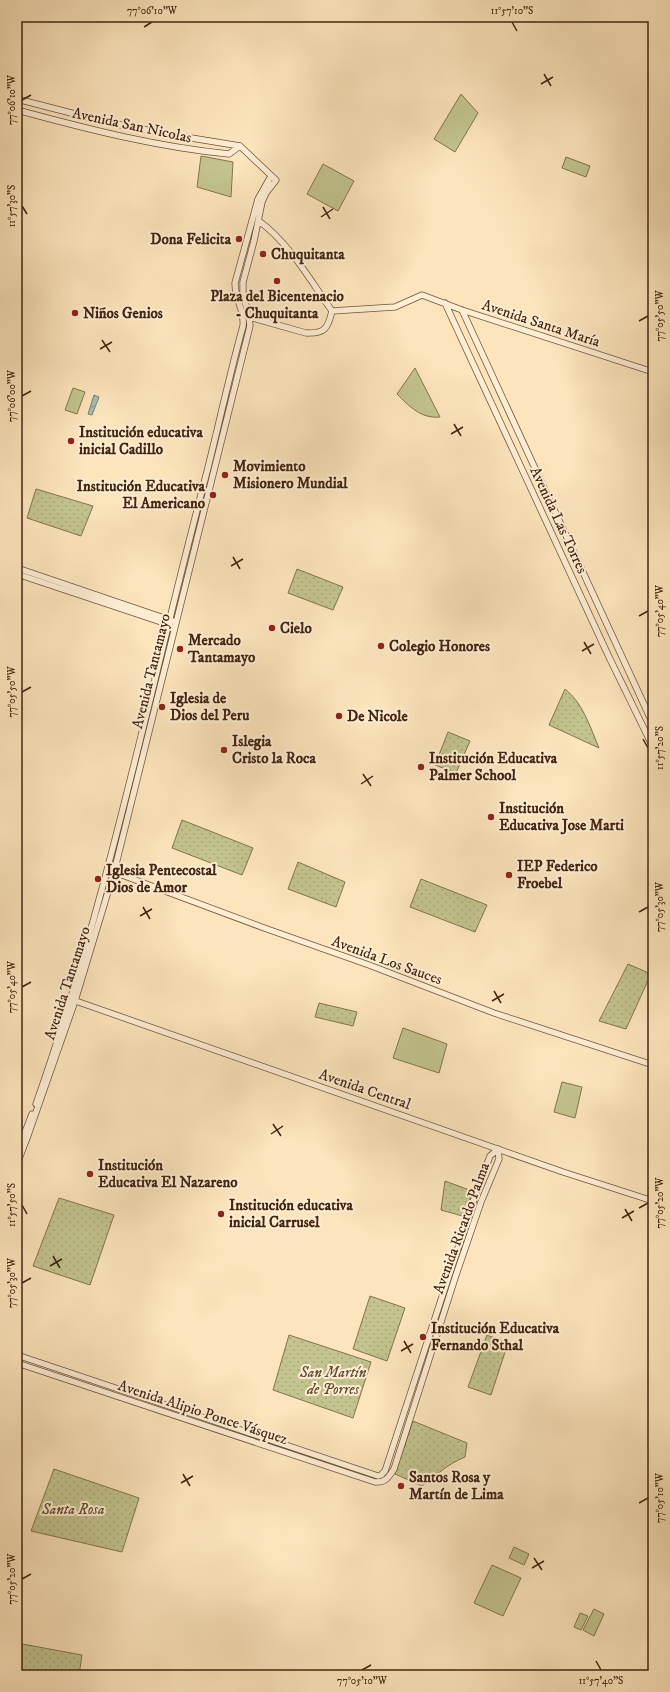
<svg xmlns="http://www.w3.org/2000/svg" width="670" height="1692" viewBox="0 0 670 1692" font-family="'IM FELL DW Pica',serif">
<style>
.grass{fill:#c2c38e;stroke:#82744f}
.park{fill:url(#park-dots);stroke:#82744f}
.water{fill:url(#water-waves);stroke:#7b8075}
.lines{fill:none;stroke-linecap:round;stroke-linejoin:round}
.tertiary-casing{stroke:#71543b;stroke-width:7}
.tertiary{stroke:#fdedd3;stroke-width:5.5}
.ticks{fill:none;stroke:#432410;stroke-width:1.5}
.poi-dot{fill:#8f2418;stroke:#fdedd3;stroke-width:1.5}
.labels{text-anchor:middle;stroke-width:4;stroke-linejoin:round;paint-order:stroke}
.street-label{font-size:15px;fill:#432410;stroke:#fdedd3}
.poi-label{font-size:15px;font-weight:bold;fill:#432410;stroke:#fdedd3;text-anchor:start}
.park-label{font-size:15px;font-style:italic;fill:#634c30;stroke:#fdedd3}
.neatline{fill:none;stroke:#432410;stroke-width:1.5}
.ticks-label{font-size:10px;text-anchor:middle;fill:#432410}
</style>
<defs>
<pattern id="park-dots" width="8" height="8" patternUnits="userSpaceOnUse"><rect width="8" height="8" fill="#c2c38e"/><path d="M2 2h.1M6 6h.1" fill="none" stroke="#a8a779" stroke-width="1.8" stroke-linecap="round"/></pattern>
<pattern id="water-waves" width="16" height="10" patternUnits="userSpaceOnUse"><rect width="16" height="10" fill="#a1bdb8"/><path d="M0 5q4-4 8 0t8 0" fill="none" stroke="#859994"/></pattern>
</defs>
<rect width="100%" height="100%" fill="#fce4bc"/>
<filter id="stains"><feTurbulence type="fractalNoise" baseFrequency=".005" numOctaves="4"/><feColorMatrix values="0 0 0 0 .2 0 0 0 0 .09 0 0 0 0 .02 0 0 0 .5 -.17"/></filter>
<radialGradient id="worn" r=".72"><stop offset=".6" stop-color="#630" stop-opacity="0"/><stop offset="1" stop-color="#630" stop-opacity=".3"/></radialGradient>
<path class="grass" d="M461 94 478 113 455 152 434 139Z
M201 156 233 162 231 197 197 187Z
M566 157 590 166 586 177 562 168Z
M323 164 354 181 338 211 307 194Z
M415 368 440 417C421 419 409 406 397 394Z
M73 388 85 392 77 414 65 410Z
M403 1028 447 1044 439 1073 393 1058Z
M562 1082 582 1087 575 1118 554 1112Z
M514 1547 529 1554 524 1565 509 1558Z
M492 1565 521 1578 503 1616 474 1603Z
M594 1609 604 1614 594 1636 583 1630Z
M580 1613 588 1616 581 1630 574 1627Z"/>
<path class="park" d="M36 489 93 506 81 536 27 518Z
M297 569 343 587 333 610 288 593Z
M565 689C583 703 590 727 599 748L549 725Z
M448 732 470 741 456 773 435 765Z
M182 820 253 848 242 875 172 848Z
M298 862 345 882 336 907 288 889Z
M421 879 487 905 475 932 410 907Z
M628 964 651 974 626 1029 599 1021Z
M319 1003 357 1012 353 1026 315 1017Z
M445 1181 472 1191 466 1217 441 1210Z
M59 1198 114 1215 90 1285 33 1266Z
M370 1296 405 1308 387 1361 353 1349Z
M289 1335 371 1362 353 1418 273 1390Z
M487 1335 508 1343 491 1395 468 1387Z
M413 1421 467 1443 465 1457C446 1465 438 1474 422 1486L395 1474Z
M54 1469 139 1498 122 1552 31 1531Z
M17 1643 82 1655 79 1675H17Z"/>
<path class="water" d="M94 395 99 397 92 415 88 414Z"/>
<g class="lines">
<g class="tertiary-casing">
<path id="tertiary" d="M17 99 106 122 167 134 240 146 276 180 266 193 262 202 254 241 243 282V294L249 317 250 326 114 872 75 1001 27 1138 17 1164
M17 110C87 129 157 147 229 154L240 146
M445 303 609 657 653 747
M462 310 653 724
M332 311 395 307 422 295 462 310 653 372
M249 317 306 333C325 334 328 328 332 311 310 280 290 244 259 221
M17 568 173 621
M17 574 170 625
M114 872 267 929 369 965 494 1013 653 1065
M73 1000 563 1172 653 1201
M36 1104C107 903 149 693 203 487 217 434 228 380 243 326 245 311 235 300 235 283L258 199 271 176
M17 1153 32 1114
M17 1355 378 1476 381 1475 385 1471 477 1190 490 1156 498 1149
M17 1363 375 1482C385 1483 389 1477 394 1469L456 1275 481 1202 499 1159 498 1149"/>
</g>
<use href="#tertiary" class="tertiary"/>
</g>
<path class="ticks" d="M512 22 517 31M144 27 152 22M544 74 551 86M541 84 553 77M22 100 31 95M22 206 27 214M323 207 330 219M321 217 333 209M639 321 648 316M102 340 110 352M100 349 112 342M22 396 31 391M454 424 461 436M451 434 463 427M233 557 240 569M231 566 243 559M639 616 648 611M584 642 591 654M582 651 594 644M22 692 31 687M643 739 648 748M363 774 371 786M361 784 373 776M143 907 150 919M639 912 648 907M140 916 152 909M22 987 31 982M494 991 501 1003M492 1001 504 994M273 1124 281 1136M271 1134 283 1126M22 1205 27 1214M639 1208 648 1203M625 1209 632 1221M622 1218 634 1211M53 1256 60 1268M50 1266 62 1259M22 1283 31 1278M404 1341 411 1353M401 1351 413 1344M183 1474 190 1486M181 1483 193 1476M639 1503 648 1498M534 1558 542 1570M532 1568 544 1561M22 1579 31 1574M596 1661 601 1670M362 1670 371 1665"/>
<g class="poi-dot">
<circle cx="239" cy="239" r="4"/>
<circle cx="263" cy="254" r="4"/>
<circle cx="277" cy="281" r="4"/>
<circle cx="75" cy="313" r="4"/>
<circle cx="71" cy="441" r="4"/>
<circle cx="225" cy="475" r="4"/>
<circle cx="213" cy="495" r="4"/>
<circle cx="272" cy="628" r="4"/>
<circle cx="381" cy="646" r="4"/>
<circle cx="180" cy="649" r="4"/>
<circle cx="162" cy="707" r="4"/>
<circle cx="339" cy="716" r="4"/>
<circle cx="224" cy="750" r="4"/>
<circle cx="421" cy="767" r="4"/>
<circle cx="491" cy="817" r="4"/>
<circle cx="509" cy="875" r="4"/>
<circle cx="98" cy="879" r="4"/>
<circle cx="90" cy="1174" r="4"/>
<circle cx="221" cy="1214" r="4"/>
<circle cx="423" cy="1337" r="4"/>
<circle cx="401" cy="1486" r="4"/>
</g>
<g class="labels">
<g class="street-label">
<text transform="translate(132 125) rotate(12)" y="5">Avenida San Nicolas</text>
<text transform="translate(541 323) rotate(18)" y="5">Avenida Santa María</text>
<text transform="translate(559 520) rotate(65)" y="5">Avenida Las Torres</text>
<text transform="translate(151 671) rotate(-76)" y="5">Avenida Tantamayo</text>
<text transform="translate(387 960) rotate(20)" y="5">Avenida Los Sauces</text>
<text transform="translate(67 983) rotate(-72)" y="5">Avenida Tantamayo</text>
<text transform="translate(365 1089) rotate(19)" y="5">Avenida Central</text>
<text transform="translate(461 1228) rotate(-70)" y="5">Avenida Ricardo Palma</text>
<text transform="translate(203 1412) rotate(18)" y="5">Avenida Alipio Ponce Vásquez</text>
</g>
<g class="poi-label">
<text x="231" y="244" text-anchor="end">Dona Felicita</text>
<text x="271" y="259">Chuquitanta</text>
<text x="277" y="301" text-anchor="middle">Plaza del Bicentenacio<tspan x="277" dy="17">- Chuquitanta</tspan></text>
<text x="83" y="318">Niños Genios</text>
<text x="79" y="437">Institución educativa<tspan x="79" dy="17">inicial Cadillo</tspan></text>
<text x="233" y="471">Movimiento<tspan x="233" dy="17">Misionero Mundial</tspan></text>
<text x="205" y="491" text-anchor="end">Institución Educativa<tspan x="205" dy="17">El Americano</tspan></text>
<text x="280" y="633">Cielo</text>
<text x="188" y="645">Mercado<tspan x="188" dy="17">Tantamayo</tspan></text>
<text x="389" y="651">Colegio Honores</text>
<text x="170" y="703">Iglesia de<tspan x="170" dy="17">Dios del Peru</tspan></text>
<text x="347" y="721">De Nicole</text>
<text x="232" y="746">Islegia<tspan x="232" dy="17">Cristo la Roca</tspan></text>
<text x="429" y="763">Institución Educativa<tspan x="429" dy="17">Palmer School</tspan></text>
<text x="499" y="813">Institución<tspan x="499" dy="17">Educativa Jose Marti</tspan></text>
<text x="517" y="871">IEP Federico<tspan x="517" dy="17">Froebel</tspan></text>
<text x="106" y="875">Iglesia Pentecostal<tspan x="106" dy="17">Dios de Amor</tspan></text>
<text x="98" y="1170">Institución<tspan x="98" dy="17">Educativa El Nazareno</tspan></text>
<text x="229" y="1210">Institución educativa<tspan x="229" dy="17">inicial Carrusel</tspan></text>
<text x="431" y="1333">Institución Educativa<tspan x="431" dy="17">Fernando Sthal</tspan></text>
<text x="409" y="1482">Santos Rosa y<tspan x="409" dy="17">Martín de Lima</tspan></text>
</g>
<g class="park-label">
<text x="333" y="1377">San Martín<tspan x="333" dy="17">de Porres</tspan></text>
<text x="73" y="1514">Santa Rosa</text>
</g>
</g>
<rect width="670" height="1692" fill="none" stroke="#fce4bc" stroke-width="44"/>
<rect x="22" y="22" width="626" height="1648" class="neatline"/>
<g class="ticks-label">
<text x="152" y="14">77°06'10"W</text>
<text x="512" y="14">11°57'10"S</text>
<text transform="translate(11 100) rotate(-90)" y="4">77°06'10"W</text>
<text transform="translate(11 206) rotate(-90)" y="4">11°57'30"S</text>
<text transform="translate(659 316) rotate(-90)" y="4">77°05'50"W</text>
<text transform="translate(11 396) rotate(-90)" y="4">77°06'00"W</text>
<text transform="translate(659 611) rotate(-90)" y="4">77°05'40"W</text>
<text transform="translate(11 692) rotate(-90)" y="4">77°05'50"W</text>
<text transform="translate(659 748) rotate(-90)" y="4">11°57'20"S</text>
<text transform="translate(659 907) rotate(-90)" y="4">77°05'30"W</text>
<text transform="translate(11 987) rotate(-90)" y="4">77°05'40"W</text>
<text transform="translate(659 1203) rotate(-90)" y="4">77°05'20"W</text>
<text transform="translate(11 1205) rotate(-90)" y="4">11°57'50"S</text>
<text transform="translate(11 1283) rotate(-90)" y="4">77°05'30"W</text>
<text transform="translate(659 1498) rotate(-90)" y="4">77°05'10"W</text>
<text transform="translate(11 1579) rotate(-90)" y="4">77°05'20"W</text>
<text x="362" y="1684">77°05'10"W</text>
<text x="601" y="1684">11°57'40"S</text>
</g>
<rect width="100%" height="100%" filter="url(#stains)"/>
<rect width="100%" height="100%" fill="url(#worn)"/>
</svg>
